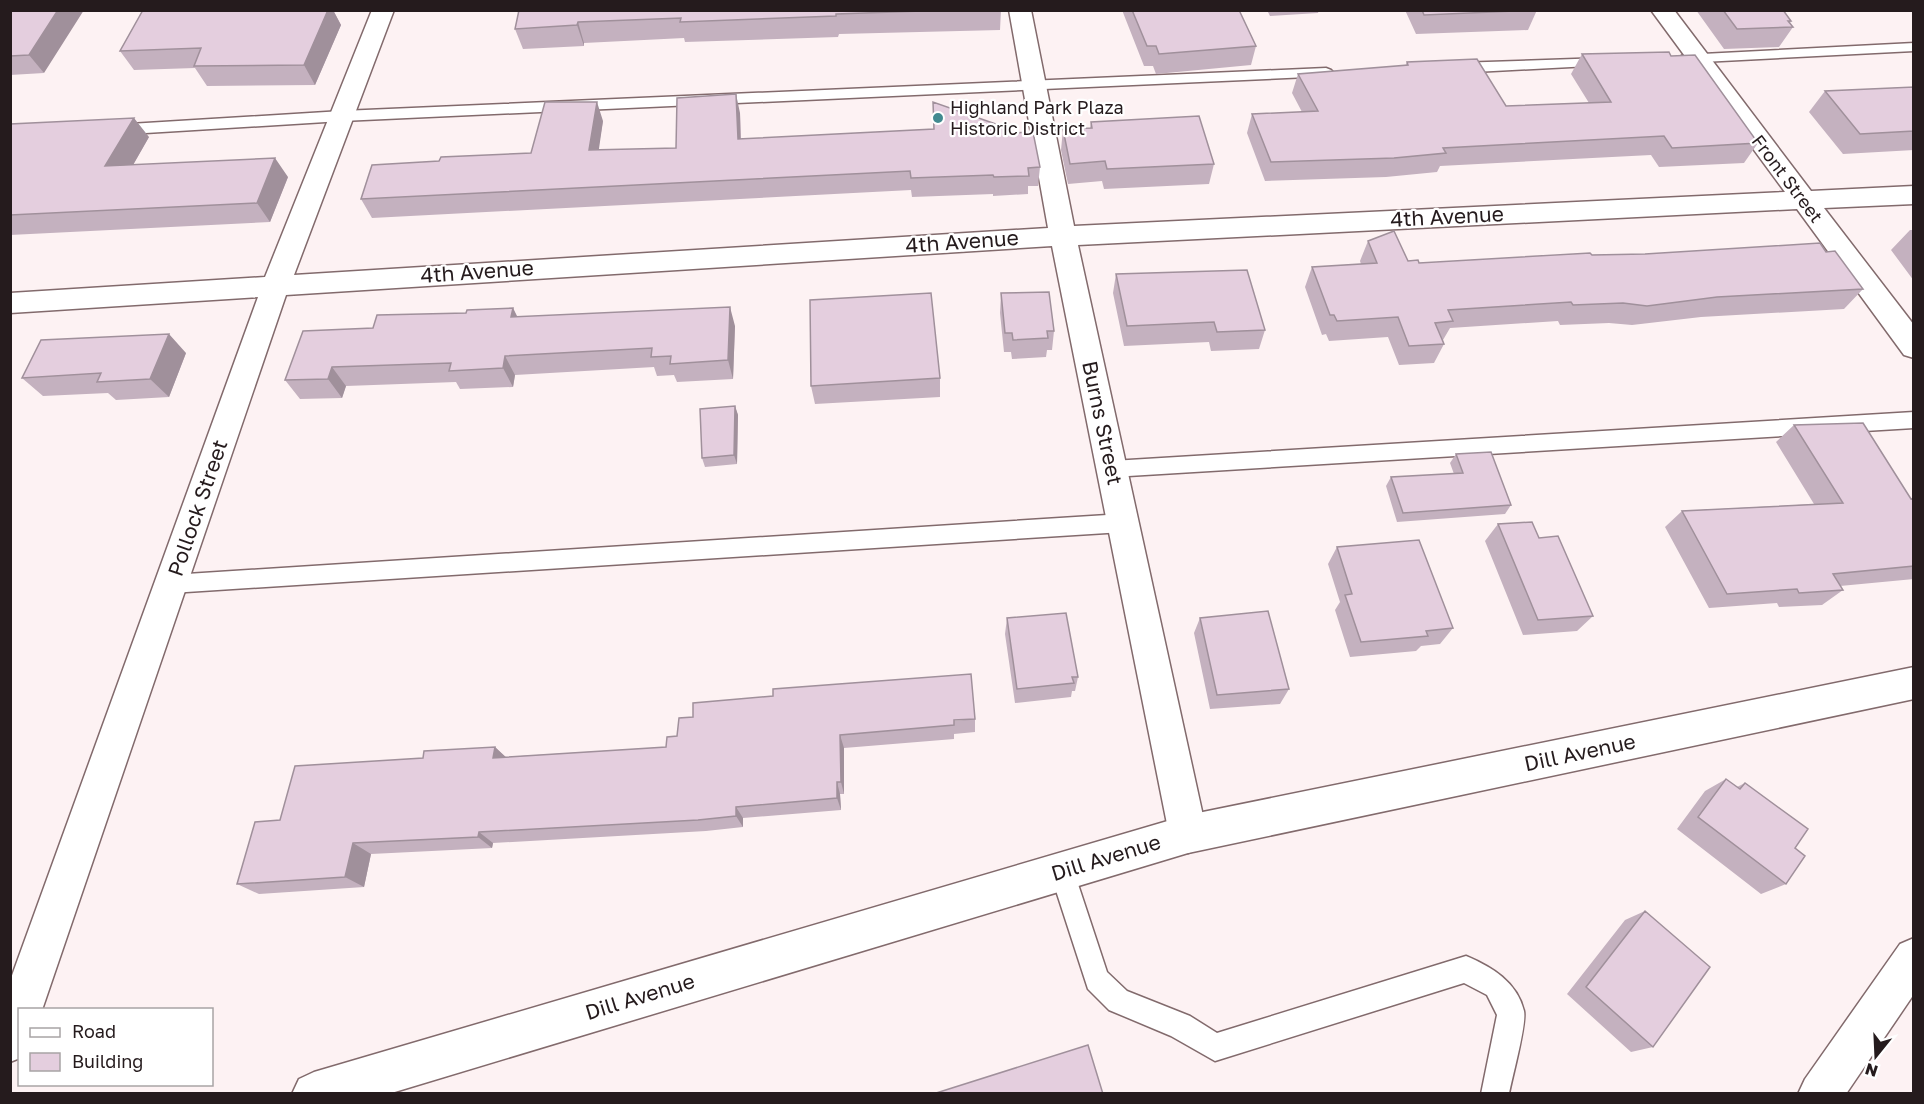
<svg xmlns="http://www.w3.org/2000/svg" width="1924" height="1104" viewBox="0 0 1924 1104" font-family="'Golos Text',sans-serif">
<style>
.lines{fill:none;stroke-linecap:round;stroke-linejoin:round}
.service-casing{stroke:#826a6c;stroke-width:3}
.minor-casing{stroke:#826a6c;stroke-width:3}
.tertiary-casing{stroke:#826a6c;stroke-width:3}
.service{fill:#fff;fill-rule:evenodd}
.minor{fill:#fff;fill-rule:evenodd}
.tertiary{fill:#fff;fill-rule:evenodd}
.wall{fill:#c4b1bf}
.shaded-wall{fill:#a0909b}
.building{fill:#e4cede;stroke:#a0909b;stroke-width:1.5}
.poi-dot{fill:#428a90;stroke:#fff;stroke-width:2}
.labels{text-anchor:middle;stroke-width:4.5;stroke-linejoin:round;paint-order:stroke}
.far-poi-label{font-size:18px;fill:#251b1d;stroke:#fff;text-anchor:start}
.far-street-label{font-size:18px;fill:#251b1d;stroke:#fff}
.street-label{font-size:21px;fill:#251b1d;stroke:#fff}
</style>
<rect width="100%" height="100%" fill="#fdf2f3"/>
<g class="lines">
<g class="service-casing">
<path id="service" d="M1914 43V51L1683 63 1676 59 1683 55Z
M1604 58 1611 62 1609 65 1456 73 1449 68 1456 63Z
M1326 68 1331 70 1334 73 1331 76 342 121 113 135 105 130 113 125 342 111Z
M1914 412V428L1112 477 1105 475 1102 469 1105 463 1112 461Z
M1123 514 1130 517 1133 523 1130 529 1123 532 171 593 163 591 160 584 163 577 171 575Z
M1062 860 1071 863 1074 872 1107 972 1127 991 1190 1016 1217 1033 1466 956C1492 967 1517 982 1524 1011 1527 1024 1512 1077 1509 1094H1481L1497 1015 1487 995 1464 983 1215 1061 1171 1036 1109 1010 1088 989 1050 872 1053 863Z"/>
</g>
<g class="minor-casing">
<path id="minor" d="M372 10H394L294 275 1048 228 1009 10H1031L1074 226 1785 192 1651 10H1674L1811 191 1914 186V204L1824 208 1914 325V358L1904 355 1797 209 1078 245 1207 834 1202 847 1188 853 1174 847 1169 834 1052 246 286 295 42 1010H20V1058L10 1062V981L258 297 10 313V293L265 277Z
M1914 938V994L1846 1094H1798L1805 1079 1900 944Z"/>
</g>
<g class="tertiary-casing">
<path id="tertiary" d="M1914 667V699L1188 853 388 1094H292L299 1079 314 1072 1188 815Z"/>
</g>
<use href="#service" class="service"/>
<use href="#minor" class="minor"/>
<use href="#tertiary" class="tertiary"/>
</g>
<path class="wall" d="M10 10 44 73 10 75Z
M143 10H333L341 25 315 85 207 86 195 68 134 70 120 51Z
M519 10H1001L1000 30 839 34 838 37 685 42 684 38 584 43V46L523 49 515 29Z
M1122 10H1239L1256 46 1251 65 1156 74 1153 66H1144Z
M1267 10H1319L1318 13 1270 16Z
M1405 10H1537L1528 30 1416 34Z
M1696 10H1783L1791 21 1790 23 1793 27 1779 47 1724 49Z
M1582 54 1671 56 1758 143 1744 163 1659 167 1651 155 1440 166 1437 172 1386 177 1265 181 1247 133 1252 114 1302 112 1292 93 1298 74 1405 66 1407 62 1506 106 1589 103 1571 74Z
M1914 87V150L1843 154 1809 112 1825 91Z
M740 113 741 139 1040 167 1038 186H1028V194L993 196V194L912 197 911 190 372 218 361 199 439 161 531 153 603 121 598 150 676 148Z
M1091 122 1214 164 1209 184 1104 189 1102 181 1068 184 1061 150 1063 129 1090 128Z
M10 124 149 137 133 165 288 177 270 222 10 235Z
M1910 230H1914V281L1891 250Z
M1368 241 1408 261 1419 263 1592 255 1826 252 1863 289 1844 309 1701 317 1632 325 1609 323 1560 325 1558 321 1450 328 1443 340 1444 344 1434 363 1399 365 1388 337 1329 341 1326 334 1322 335 1305 287 1312 267 1361 264 1360 261Z
M1116 274 1265 330 1259 349 1211 351 1209 342 1124 346 1113 293Z
M1001 293 1054 331 1052 350H1047L1046 357 1012 359 1011 352H1004L1000 313Z
M513 308 517 316 735 326 733 379 677 382 674 375 657 376 654 367 515 375 513 387 460 389 456 382 346 386 342 398 300 399 285 380 373 328 466 313Z
M186 353 169 397 116 400 108 393 43 396 22 378Z
M940 378V397L815 404 811 386Z
M735 406 738 415 737 464 705 467 702 458Z
M1794 425 1911 499 1914 498V579L1840 586 1843 590 1822 605 1779 607 1777 603 1709 608 1665 527 1682 511 1814 504 1776 442Z
M1456 454 1511 505 1505 514 1397 522 1386 486 1391 477 1454 474 1450 463Z
M1498 524 1539 538 1593 616 1577 631 1523 635 1485 541Z
M1337 547 1453 628 1440 644 1421 646 1416 651 1350 657 1335 610 1340 602 1328 564Z
M1007 618 1078 677 1075 691H1072L1071 697 1015 703 1005 634Z
M1200 618 1289 689 1280 704 1210 709 1194 633Z
M975 719V732L954 734V739L844 748V794H840L841 810 743 818V827L706 831 493 843 492 848 371 854 364 887 259 894 237 884 280 820 423 758 495 747 505 757 666 747Z
M1726 779 1737 787 1745 783 1795 848 1786 884 1761 894 1677 829 1705 791Z
M1645 911 1653 1047 1631 1052 1567 994 1625 920Z"/>
<path class="shaded-wall" d="M58 10H84L44 73 29 55Z
M328 10H333L341 25 315 85 304 65Z
M578 22 584 43V46L577 25Z
M736 94 740 113 741 158 738 139Z
M597 102 603 121 596 169 589 150Z
M134 118 149 137 121 186 105 166Z
M275 158 288 177 270 222 257 203Z
M730 307 735 326 733 379 728 360Z
M513 308 522 327 511 317Z
M169 334 186 353 169 397 150 379Z
M505 356 515 375 513 387 503 368Z
M332 367 346 386 342 398 328 379Z
M735 406 738 415 737 464 734 455Z
M840 735 844 748V794L841 782Z
M495 747 508 759 493 758Z
M837 782 840 794 841 810 837 798Z
M736 807 743 818V827L736 816Z
M479 832 493 843 492 848 478 837Z
M353 843 371 854 364 887 345 877Z"/>
<path class="building" d="M10 10H58L29 55 10 56Z
M143 10H328L304 65 194 66 201 48 120 51Z
M519 10H951L836 14V16L680 22 681 18 578 22 577 25 515 29Z
M1132 10H1239L1256 46 1159 54 1156 46H1147Z
M1422 10H1536L1424 15Z
M1723 10H1783L1791 21H1788L1793 27 1737 29Z
M1669 52 1671 56 1695 55 1758 143 1672 148 1664 136 1443 148 1446 153 1394 158 1271 162 1252 114 1318 111 1298 74 1408 65 1407 62 1477 59 1506 106 1611 102 1582 54Z
M1914 87V131L1860 134 1825 91Z
M736 94 738 139 934 129 933 102 1007 128 1012 133 1033 132 1040 167 1028 168 1029 176 994 177 993 175 911 178 910 171 361 199 372 165 439 161 441 157 531 153 545 102H597L589 150 676 148 677 98Z
M1199 116 1214 164 1107 169 1105 161 1070 164 1063 129 1092 128 1091 122Z
M134 118 105 166 275 158 257 203 10 215V124Z
M1394 231 1408 261 1418 260 1419 263 1590 253 1592 255 1645 254 1820 243 1826 252 1835 251 1863 289 1717 297 1647 306 1623 303 1573 305 1571 302 1448 310 1453 321 1435 323 1444 344 1409 346 1398 317 1337 321 1334 315H1330L1312 267 1377 263 1368 241Z
M1247 270 1265 330 1217 332 1214 322 1127 326 1116 274Z
M1049 292 1054 331H1047L1048 338 1013 340 1012 333H1005L1001 293Z
M931 293 940 378 811 386 810 300Z
M730 307 728 360 670 364 671 356 651 357 652 348 505 356 503 368 449 371 451 363 332 367 328 379 285 380 303 331 373 328 377 315 466 313 467 310 513 308 511 317Z
M169 334 150 379 97 382 101 373 22 378 41 340Z
M735 406 734 455 702 458 700 409Z
M1863 423 1911 499 1914 498V566L1833 574 1843 590 1799 593 1797 589 1727 594 1682 511 1843 503 1794 425Z
M1491 452 1511 505 1403 513 1391 477 1463 473 1456 454Z
M1532 522 1539 538 1558 536 1593 616 1538 620 1498 524Z
M1419 540 1453 628 1426 631 1428 636 1361 642 1345 595 1352 594 1337 547Z
M1268 611 1289 689 1217 695 1200 618Z
M1066 613 1078 677H1072L1074 683 1017 689 1007 618Z
M971 674 975 719 954 720V725L840 735 841 782H837V798L736 807V816L698 820 479 832 478 837 353 843 345 877 237 884 255 822 280 820 295 766 423 758 424 751 495 747 493 758 666 747 667 737 677 736 679 718 693 717V703L773 696V689Z
M1726 779 1740 789 1745 783 1808 829 1795 848 1805 856 1786 884 1698 817Z
M1645 911 1710 967 1653 1047 1586 987Z
M1088 1045 1103 1094H933Z"/>
<circle class="poi-dot" cx="938" cy="118" r="6"/>
<g class="labels">
<g class="far-poi-label">
<text x="950" y="114">Highland Park Plaza<tspan x="950" dy="21">Historic District</tspan></text>
</g>
<g class="far-street-label">
<text transform="translate(1787 179) rotate(53)" y="6">Front Street</text>
</g>
<g class="street-label">
<text transform="translate(1447 217) rotate(-3)" y="7">4th Avenue</text>
<text transform="translate(962 242) rotate(-4)" y="7">4th Avenue</text>
<text transform="translate(477 272) rotate(-4)" y="7">4th Avenue</text>
<text transform="translate(1102 423) rotate(78)" y="7">Burns Street</text>
<text transform="translate(198 508) rotate(-71)" y="7">Pollock Street</text>
<text transform="translate(1580 753) rotate(-12)" y="7">Dill Avenue</text>
<text transform="translate(1106 858) rotate(-17)" y="7">Dill Avenue</text>
<text transform="translate(640 997) rotate(-17)" y="7">Dill Avenue</text>
</g>
</g>
<rect width="1924" height="1104" fill="none" stroke="#251b1d" stroke-width="24"/>
<rect x="18" y="1008" width="195" height="78" fill="#ffffff" stroke="#a8a4a5" stroke-width="1.5"/>
<rect x="30" y="1028" width="30" height="9" fill="#ffffff" stroke="#a8a4a5" stroke-width="1.5"/>
<text x="72" y="1038" font-size="18" fill="#251b1d">Road</text>
<rect x="30" y="1053" width="30" height="18" fill="#e4cede" stroke="#a8a4a5" stroke-width="1.5"/>
<text x="72" y="1068" font-size="18" fill="#251b1d">Building</text>
<g transform="translate(1876 1056) rotate(198)" stroke="#ffffff" stroke-width="4.5" paint-order="stroke">
<path d="M0-4.5L10 22L0 15L-10 22Z" fill="#251b1d"/>
<text y="-9" font-size="16" font-weight="bold" text-anchor="middle" fill="#251b1d">N</text>
</g>
</svg>
